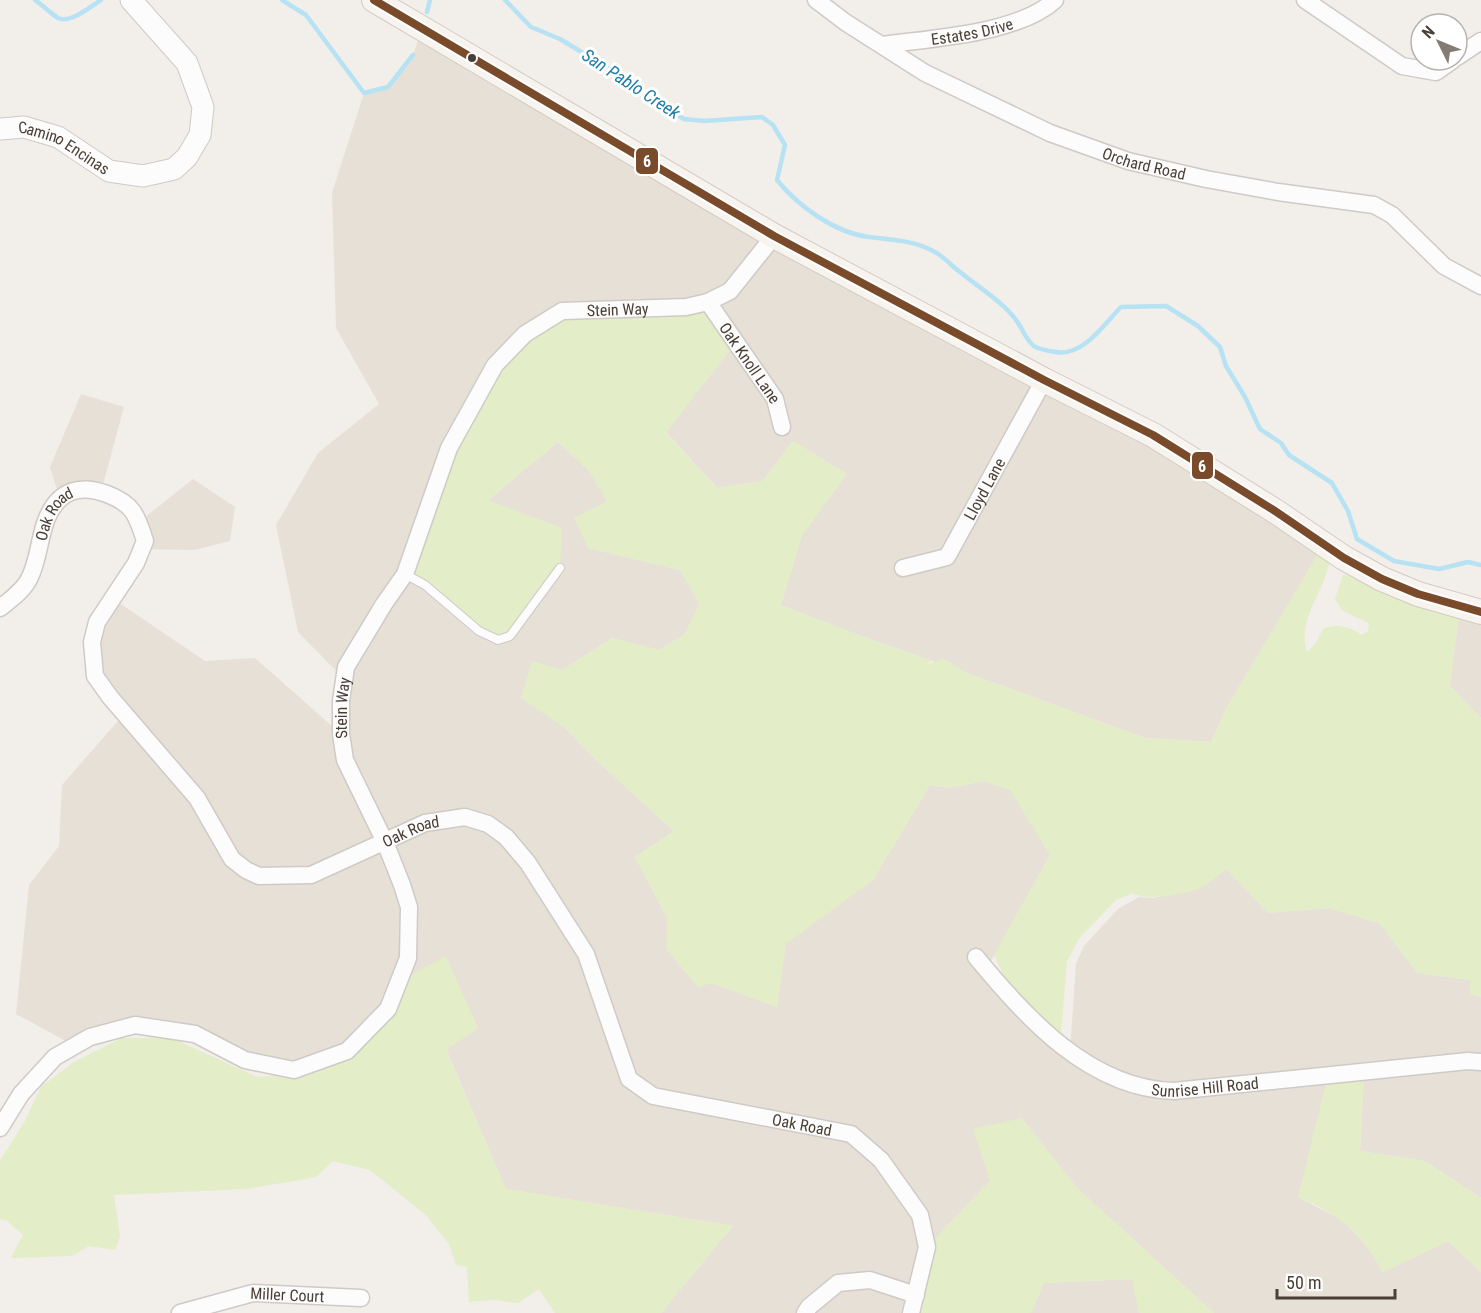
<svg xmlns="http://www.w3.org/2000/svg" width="1481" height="1313" viewBox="0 0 1481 1313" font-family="'Roboto Condensed',sans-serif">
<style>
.residential{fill:#e7e0d7}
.green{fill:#e3edc8}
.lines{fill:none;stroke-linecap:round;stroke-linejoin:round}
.stream{stroke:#b6e2f4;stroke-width:4.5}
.service-casing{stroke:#cfcac6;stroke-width:10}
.minor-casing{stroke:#cfcac6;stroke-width:19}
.tertiary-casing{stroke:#cfcac6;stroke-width:23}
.secondary-casing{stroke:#d3ccc2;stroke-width:26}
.service{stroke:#fdfcfc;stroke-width:8}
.minor{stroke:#fdfcfc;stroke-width:16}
.tertiary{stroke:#fdfcfc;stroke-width:21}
.secondary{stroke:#f7f4ef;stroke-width:24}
.bus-1-casing{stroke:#fff;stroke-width:12}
.bus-1{stroke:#7a4b2a;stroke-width:8}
.bus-dot{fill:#493f35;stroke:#fff;stroke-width:2}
.labels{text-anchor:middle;stroke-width:6;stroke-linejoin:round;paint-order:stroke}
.street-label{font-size:16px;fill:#493f35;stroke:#fff}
.water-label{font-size:18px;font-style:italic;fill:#1f7da7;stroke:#fff}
.line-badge{stroke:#fff;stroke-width:2}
.badge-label{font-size:16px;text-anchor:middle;font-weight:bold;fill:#fff}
</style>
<rect width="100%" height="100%" fill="#f2eeea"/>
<path class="residential" d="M422 28 1324 544 1226 709 1211 742 1145 738 1003 686 856 634 781 605 802 535 847 474 793 441 763 481 717 488 666 432 736 342 708 302 487 501 558 442 588 470 608 501 588 548 680 570 700 603 685 634 659 650 612 638 521 697 565 728 597 761 674 831 635 857 667 918V949L712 983 777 1007 787 934 873 880 930 785 948 788 984 781 1010 789 1050 855 986 970 1070 1050 1076 964 1084 946 1118 909 1139 897 1154 898 1199 888 1226 868 1268 913 1329 908 1379 923 1417 973 1471 980V994L1481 997V1198L1425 1161 1360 1151 1364 1072 1298 1197 1344 1221 1367 1246 1383 1272 1448 1241 1481 1272V1313H1214L1078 1189 1021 1118 990 1181 927 1247 911 1313H661L733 1226 506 1189 446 1049 347 1051 294 1070 195 1034 135 1025 75 1046 16 1014 29 885 59 846 62 785 124 714 110 697 92 642 112 598 205 661 255 658 341 734 344 679 298 632 276 525 318 453 379 404 336 328 332 193 364 93 388 87 413 55Z
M81 394 124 407 101 492 60 499 50 467Z
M193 479 235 507 230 541 194 550 141 549 139 522Z
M1460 606 1481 612V718L1450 686Z
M1133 1279 1139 1313H1031L1044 1283Z"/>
<path class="green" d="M708 302 736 342 666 433 717 488 763 481 793 441 847 474 802 536 781 605 856 634 932 661 925 666 943 658 967 673 1145 738 1211 742 1226 709 1321 548 1330 560C1325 590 1296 621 1307 652L1316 643 1323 629C1338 623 1348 627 1362 635L1368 631 1369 623 1343 611 1335 599 1343 575 1357 577 1460 606 1450 686 1481 718V997L1470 994V980L1417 973 1379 923 1329 908 1268 913 1226 869C1218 875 1208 885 1199 889 1185 894 1145 902 1133 893L1116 900 1080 937 1067 961 1061 1033 1010 989 994 955 1050 855 1010 790 984 781 948 788 930 785 873 880 786 944 777 1007 712 983 698 987 666 949 667 918 635 857 674 831 597 761 565 728 521 698 532 661 563 670 612 638 659 650 685 634 699 603 680 570 588 548 574 518 607 501 588 470 558 442 488 500 562 528 560 568 510 636 498 640 405 574 414 544 495 365 562 311Z
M446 956 478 1028 446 1050 506 1189 733 1226 661 1313H555L539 1289 518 1303 494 1300 469 1302 467 1267 456 1265 449 1244 426 1215 370 1170 333 1161 316 1177 247 1189 114 1195 120 1236 115 1250 89 1246 72 1256 11 1258 23 1235 6 1220 0 1219V1161L25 1121 41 1087 74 1062 122 1038H172L257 1077 315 1073 352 1055 409 976Z
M1364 1072 1360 1151 1425 1161 1481 1198V1272L1448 1241 1383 1272C1359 1231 1342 1216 1298 1197L1328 1075Z
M1022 1118 1078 1189 1214 1313H1139L1132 1279 1044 1283 1031 1313H911L927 1247 990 1181 973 1129Z"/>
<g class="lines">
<path class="stream" d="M35 0C43 5 50 13 58 18 71 24 91 6 101 0
M282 0 306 15 364 93 388 87 413 55
M505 0 531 27 560 39 608 68 627 84 684 119 704 121 762 117 773 125 785 145 777 180C798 206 835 233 869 237 892 240 914 240 935 252 944 257 952 266 960 272 978 287 1002 301 1016 320 1023 329 1025 339 1034 346 1040 350 1049 351 1056 352 1083 357 1104 324 1121 307L1166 306 1198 326 1220 347 1226 366 1245 397 1260 429 1281 443 1289 455 1332 483 1348 511 1357 539 1394 561 1439 569 1468 562 1481 565
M427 12 430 0"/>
<g class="service-casing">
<path id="service" d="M405 574 425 585 479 631 498 640 510 636 560 568"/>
</g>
<g class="minor-casing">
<g id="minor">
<path id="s1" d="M816 0 845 22 925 73 1050 133 1128 161 1206 179 1278 192 1374 205 1392 215 1444 266 1481 286"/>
<path d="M1305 0 1402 66 1436 72 1453 60"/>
<path id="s2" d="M883 45C932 38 1018 34 1055 0"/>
<path d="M1457 57 1481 41"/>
<path id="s3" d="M708 302 775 399 782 427"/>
<path id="s4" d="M903 568 947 557 1044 380"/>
<path id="s5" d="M0 608C10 600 23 591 29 579 39 560 39 537 47 518 59 490 80 484 107 494 133 504 137 515 145 541L136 563 97 622 92 642 95 676 110 697 197 798 232 859 246 870 259 876 311 875 425 823 465 817 488 824 506 837 528 863 586 954 629 1079 653 1096 851 1134 881 1160 920 1215 927 1247 911 1313"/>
<path id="s6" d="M976 957C1025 1017 1090 1089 1174 1091L1468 1061 1481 1062"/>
<path id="s7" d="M0 1128 21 1094 55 1057 90 1037 135 1025 195 1034 245 1060 294 1070 347 1051 388 1009 408 958 409 907 402 885 385 842 345 760 341 734V701L346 667 384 604 405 574 449 448 495 365 525 334 562 311 686 307 708 302 730 291 774 236"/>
<path id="s8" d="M180 1313 253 1293 361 1298"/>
<path d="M805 1313 809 1307 838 1283 870 1280 916 1295"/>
</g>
</g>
<g class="tertiary-casing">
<g id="tertiary">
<path id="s9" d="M0 129 24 127 58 137 109 171 143 176 174 169 187 157 200 135 203 107 187 63 131 0"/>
</g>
</g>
<g class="secondary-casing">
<path id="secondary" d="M374 0 774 236 1044 380 1153 435 1275 511 1344 558 1382 579 1418 594 1481 612"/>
</g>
<use href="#service" class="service"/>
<use href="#minor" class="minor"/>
<use href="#tertiary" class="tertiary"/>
<use href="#secondary" class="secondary"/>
<g class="bus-1-casing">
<path id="bus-1" d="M374 0 774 236 1044 380 1153 435 1275 511 1344 558 1382 579 1418 594 1481 612"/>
</g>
<use href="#bus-1" class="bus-1"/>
</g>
<circle class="bus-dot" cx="472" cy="58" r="5"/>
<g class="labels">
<g class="street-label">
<text dy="6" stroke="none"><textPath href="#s2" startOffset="90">Estates Drive</textPath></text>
<text dy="6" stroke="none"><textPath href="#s9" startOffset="69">Camino Encinas</textPath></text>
<text dy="6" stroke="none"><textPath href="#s1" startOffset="369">Orchard Road</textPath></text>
<text dy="6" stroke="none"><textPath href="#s7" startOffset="1300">Stein Way</textPath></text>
<text dy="6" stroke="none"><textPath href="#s3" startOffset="74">Oak Knoll Lane</textPath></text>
<text dy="6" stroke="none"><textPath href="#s4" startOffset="123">Lloyd Lane</textPath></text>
<text dy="6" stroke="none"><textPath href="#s5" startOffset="112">Oak Road</textPath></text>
<text dy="6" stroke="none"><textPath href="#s7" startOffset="778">Stein Way</textPath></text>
<text dy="6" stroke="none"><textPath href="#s5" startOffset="814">Oak Road</textPath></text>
<text dy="6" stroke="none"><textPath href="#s6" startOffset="278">Sunrise Hill Road</textPath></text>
<text dy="6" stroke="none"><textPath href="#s5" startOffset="1372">Oak Road</textPath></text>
<text dy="6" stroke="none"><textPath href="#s8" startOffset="110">Miller Court</textPath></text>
</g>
<g class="water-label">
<text transform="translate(631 84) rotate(33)" y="6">San Pablo Creek</text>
</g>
</g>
<g class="line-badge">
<rect x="635" y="147" width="24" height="28" rx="6" fill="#7a4b2a"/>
<rect x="1191" y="451" width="23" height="29" rx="6" fill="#7a4b2a"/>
</g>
<g class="badge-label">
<text x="647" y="167">6</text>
<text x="1202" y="472">6</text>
</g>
<g transform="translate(1439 42) rotate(313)"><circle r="28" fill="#ffffff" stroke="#b6b2ae" stroke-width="1.5"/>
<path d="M0-4.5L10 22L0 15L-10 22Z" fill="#847c74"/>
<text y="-9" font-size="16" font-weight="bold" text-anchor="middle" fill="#493f35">N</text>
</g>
<path d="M1277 1289v9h118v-9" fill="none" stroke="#493f35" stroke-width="3"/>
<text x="1286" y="1289" font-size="18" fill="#493f35" stroke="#ffffff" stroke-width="4.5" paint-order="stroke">50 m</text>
</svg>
